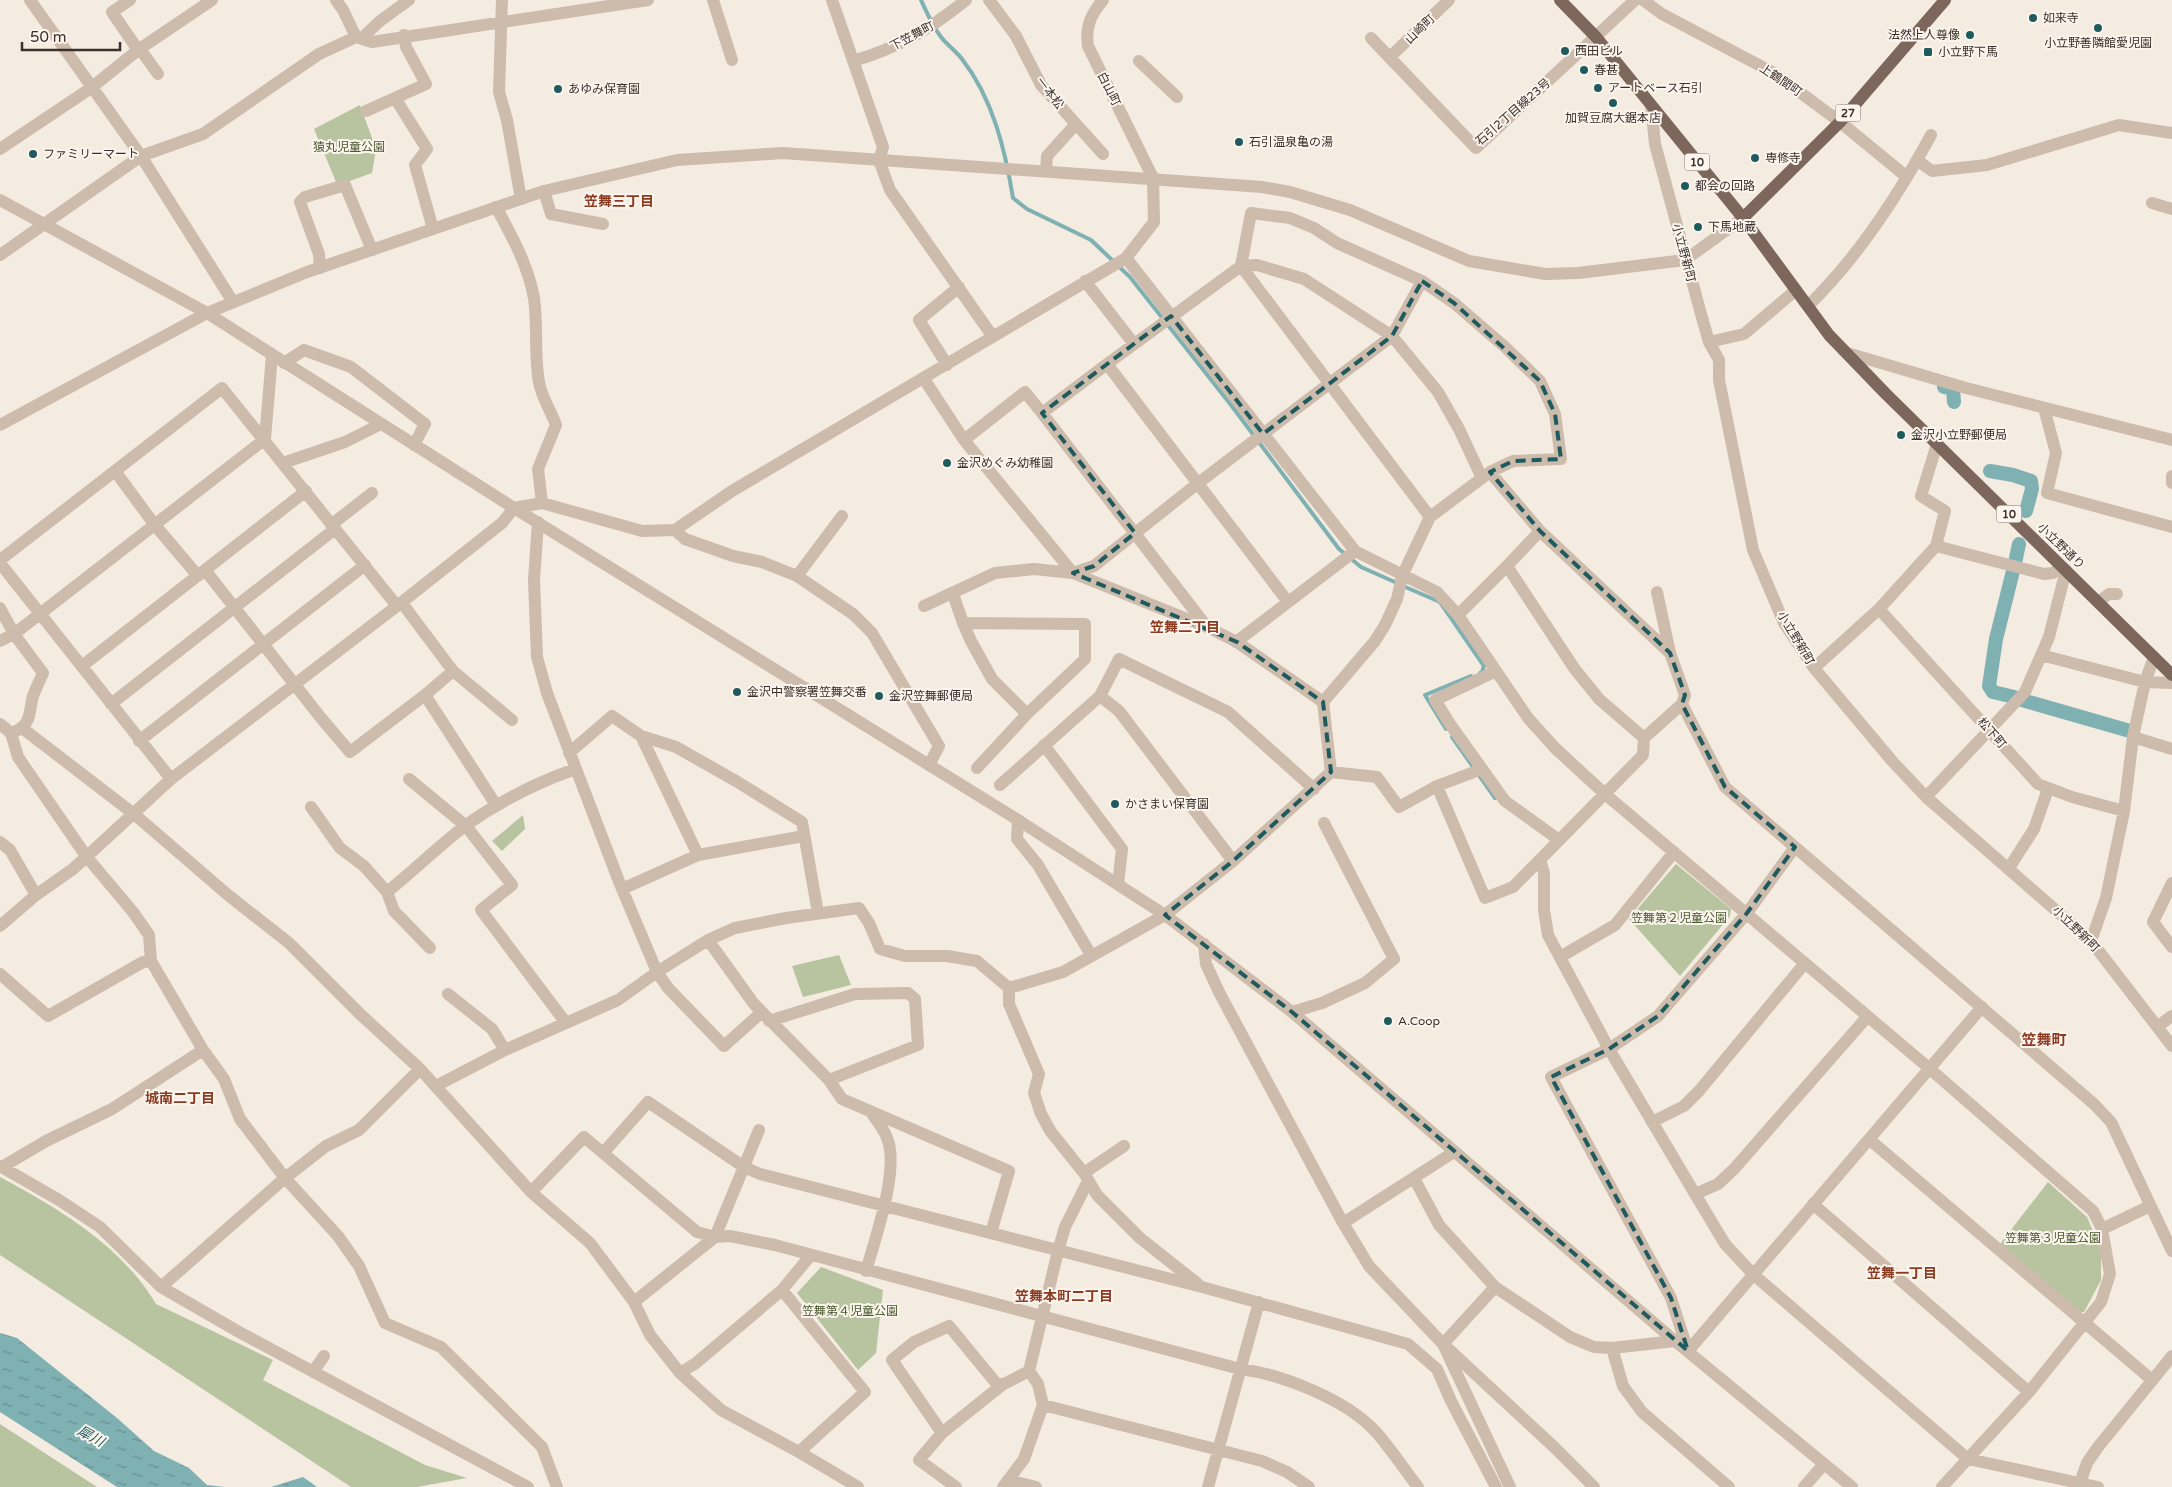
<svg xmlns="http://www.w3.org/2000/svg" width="2172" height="1487" viewBox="0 0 2172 1487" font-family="'Varela Round','Noto Sans JP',sans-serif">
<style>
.green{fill:#b8c4a0}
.water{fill:url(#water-ripples)}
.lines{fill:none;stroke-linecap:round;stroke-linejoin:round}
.stream{stroke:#7fb0b2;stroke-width:4}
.canal{stroke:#7fb0b2;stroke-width:14}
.minor{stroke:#cdbbac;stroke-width:12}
.tertiary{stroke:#cdbbac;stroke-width:12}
.primary{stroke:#7d675c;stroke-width:12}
.marked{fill:none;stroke:#1f5a5e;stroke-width:4;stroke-dasharray:10 6;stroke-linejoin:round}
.poi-dot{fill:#1f5a5e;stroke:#fbf5ee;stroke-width:2}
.labels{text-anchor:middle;stroke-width:4;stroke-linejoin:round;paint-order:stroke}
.shield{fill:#fbf5ee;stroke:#756b66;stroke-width:1}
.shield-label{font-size:11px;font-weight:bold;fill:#3b302b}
.poi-label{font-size:12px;fill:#3b302b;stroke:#fbf5ee;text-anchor:start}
.street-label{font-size:12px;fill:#3b302b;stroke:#fbf5ee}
.park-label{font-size:12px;fill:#4a5a2e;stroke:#fbf5ee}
.neighbourhood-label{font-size:14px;font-weight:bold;fill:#8c3b22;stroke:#fbf5ee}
.water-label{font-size:14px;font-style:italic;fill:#1f5a5e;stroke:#fbf5ee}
.quarter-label{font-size:15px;font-weight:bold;fill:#8c3b22;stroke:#fbf5ee}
</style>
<defs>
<pattern id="water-ripples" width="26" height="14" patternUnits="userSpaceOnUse" patternTransform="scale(1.25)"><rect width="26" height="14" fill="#7fb0b2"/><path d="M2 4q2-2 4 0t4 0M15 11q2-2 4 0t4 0" fill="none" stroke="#699091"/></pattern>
</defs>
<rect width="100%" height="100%" fill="#f4ebe1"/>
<path class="green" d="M360 105 376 149 372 173 347 182H336L314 129Z
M523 815 525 829 502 851 492 841Z
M1676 864 1731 909 1730 916 1680 976 1629 919Z
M839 955 851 985 803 997 792 966Z
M0 1177C59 1209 121 1245 156 1304L273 1360 263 1380 425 1465 467 1478 417 1487H351L0 1255Z
M2048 1182 2087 1217 2101 1250V1280L2084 1312H2079L2000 1244Z
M821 1267 883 1290 876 1353 858 1370 797 1293Z
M0 1424 97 1487H0Z"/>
<path class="water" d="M0 1333 17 1338 117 1418 154 1451 189 1468 207 1485 225 1487H117L0 1412Z
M303 1477 317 1487H271Z"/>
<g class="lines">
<path class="stream" d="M921 0C927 13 932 25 941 37 947 45 956 51 962 59 993 99 1005 149 1013 198L1027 209 1091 240 1130 277 1231 405 1339 549 1361 567 1397 583
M1403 586 1440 602 1484 666 1482 672 1480 673
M1446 729 1425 695 1471 676
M1452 737 1495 798"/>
<path class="canal" d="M1944 387 1953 389 1954 402
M1990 471 2013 475 2031 481 2032 489 2026 511
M2015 563 2019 544
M2013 571 1996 639 1989 686 1993 692 2014 697
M2022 700 2130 731"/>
<path class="minor" d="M30 0 141 156 233 302
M130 0 112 12 138 50
M336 0 343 10 356 37
M502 0 499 92 507 120 521 199
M713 0 732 60
M832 0 883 147 879 160 890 190 993 337
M989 0 1016 36 1041 85 1103 154
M1643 0 1662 14 1774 73 1840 122 1907 177
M404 35 406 47 426 84 395 98 427 149 415 165 433 229
M362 38 380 21 409 0
M1371 38 1476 148 1635 0
M140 49 158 74
M1390 57 1449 0
M853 61C898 48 930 29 966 0
M1139 61 1177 97
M1651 105 1655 144 1701 314 1709 342 1719 360V380L1753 550 1784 623 1814 668 1893 762 1926 797 2091 941 2172 1046
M366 111 395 98
M0 149 91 88 138 50 212 0
M1917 160 1932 171 1987 165 2119 125 2172 133
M1046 171 1047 156 1076 124
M544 191 551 214 603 224
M2152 203 2172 209
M496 207C512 236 528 265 534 298 538 326 534 355 539 382 541 396 551 411 556 425L538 469 542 503
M0 255 141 156 203 134 319 54 356 37 372 42 648 0
M1126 258 1355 551 1437 592 1458 615 1528 718 1555 748 1605 794 1930 1069 2093 1211 2102 1229 2110 1274 2101 1302 2029 1392 1942 1487
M320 268 319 254 300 202 305 197 345 185 372 250
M1085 281 1134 344
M1422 281 1337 243 1314 228 1290 218 1251 213 1241 266 1430 517
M1709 342 1744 334 1796 290
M1847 353 1966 388 2172 440
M284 363 304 350 351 367 425 424 414 445
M1107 364 1241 266 1257 265 1304 279 1392 336 1438 392 1459 429 1482 478
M947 365 919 320 959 287
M924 379 964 440 1073 573
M2044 408 2056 453 2047 493 2172 527
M1042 413 1207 627
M964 440 1025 392 1042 413 1107 364 1288 602
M283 463 345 442 381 424
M115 471 154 524 198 576
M1490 472 1540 531 1670 653
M2172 476V483
M538 522 534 580 537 657 547 693 620 884 657 972 668 988 724 1046 762 1012
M331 525 372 493
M675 530 685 539 733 556 762 562 797 576 853 614 872 633 939 746 929 765
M1936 546 2044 574 2053 573 2062 567
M0 560 222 388 397 606
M0 563 171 779
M1507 566 1540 531
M205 570 321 718 350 752 425 695 453 671 402 603
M797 576 842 516
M953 594 963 623 1085 624V659L1027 714 977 768
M2098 602 2109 594H2117
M924 606 995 573 1034 569 1073 573 1207 627 1237 642 1323 702
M0 608 14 634 43 673C40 680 36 688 33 696 29 710 32 724 16 731
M1879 609 2038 784 2072 797 2124 811
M1458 615 1507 566 1574 668 1599 699 1644 738
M963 623 971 641 992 679 1027 714
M0 641 14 634 265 439 272 355
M1236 642 1355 551
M2041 655 2145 682 2172 683
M82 666 306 491
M1814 668 1879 609 1936 546 1945 511 1921 496 1937 444
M453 671 512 720
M1496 671 1435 700 1450 724 1505 801 1559 840
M425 695 496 805
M1100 696 1119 659 1228 712 1314 789
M111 704 335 529
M1682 704 1725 787 2094 1104 2111 1122 2172 1251
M0 724 11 733 18 757 86 856 133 912 149 935 151 961 203 1050 224 1079 240 1119 285 1178 338 1236 359 1266 385 1323 441 1347 542 1447 557 1487
M22 728 134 814 228 895 289 943 360 1014 420 1069 531 1192 590 1243 634 1302 650 1335 680 1373 721 1410 799 1452 858 1487
M641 736 698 855
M2133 737 2172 749
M139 741 365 565
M1044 745 1122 849 1118 884
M569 753 612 716 641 736 676 747 736 781 802 822 818 913
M1331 772 1377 777 1399 807 1437 786 1485 898 1513 887 1643 755 1644 738 1682 704 1685 695 1670 653 1657 592
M409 779 466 826 512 885 481 910 566 1023
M1000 785 1100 696 1119 711 1233 861
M1437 786 1482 769
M1926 797 2025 692 2049 637 2066 570
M311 807 340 848 364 866 387 892
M1018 820 1017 839 1038 865 1091 955
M0 842 10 850 36 895
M1540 860 1544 873V910L1548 935 1609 1049 1695 1194 1725 1244 1754 1275 1968 1459 2098 1487
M2009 868 2034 829 2048 789
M2172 883 2153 922 2172 947
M622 889 698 855 804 836
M0 926 36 895 73 869 171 779 397 606 502 523 514 508 542 503 642 531 675 530 732 491 1126 258 1154 222 1153 178 1088 46C1085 27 1091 14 1103 0
M708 940 754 1004 829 1080 918 1045 915 999 908 993 855 994 769 1021
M2091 941 2106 898 2124 811 2133 737 2145 682 2154 657
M1204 944 1206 964 1220 994 1343 1223 1369 1266 1443 1344 1554 1447 1594 1487
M430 948 394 911 387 892C414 870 439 846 466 825 500 801 536 783 575 769
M1560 957 1615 925 1674 852
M0 974 48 1016 143 962 151 961
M1009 988 1063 972 1165 915 1233 861 1331 772 1323 702 1375 641 1385 625 1397 599 1402 576 1430 517 1490 472 1513 461 1561 459 1555 414 1540 381 1505 347 1454 303 1422 281 1392 336 1197 484 1094 566 1073 573
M448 994 492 1029 505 1050
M1292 1012 1322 1003 1365 983 1394 959 1324 823
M2158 1026 2172 1016
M829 1080 842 1099 1009 1171 991 1233
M436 1086 505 1050 618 1000 657 972 708 940 735 928 786 918 859 908 869 923 880 949 905 956H947L977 961 1009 988V1004L1039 1074 1034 1093 1041 1114 1051 1132 1084 1173 1097 1195 1140 1238 1198 1284
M1652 1122 1684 1106 1699 1091 1805 963
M1870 1140 2152 1380
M604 1152 648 1102 744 1167 760 1174 1202 1287 1408 1344 1437 1369 1451 1401 1496 1487
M0 1166 59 1200 100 1227 161 1287 239 1332 528 1487
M2 1167 46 1141 112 1109 203 1050
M1084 1173 1124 1146
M1414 1178 1439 1225 1495 1287 1570 1337 1594 1347 1612 1348 1675 1341
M531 1192 584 1137 697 1232 715 1237 730 1236 775 1245 1240 1369C1282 1374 1347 1400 1376 1432 1391 1449 1404 1469 1418 1487
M1695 1194 1718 1184 1734 1169 1867 1017
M1813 1204 2029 1392
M1343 1223 1454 1152
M2102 1229 2150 1206
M866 1271C875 1239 900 1168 887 1138 884 1129 876 1120 871 1112
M161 1287 285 1178 326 1146 359 1130 420 1069
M1495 1287 1443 1344 1510 1487
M782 1290 865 1392 799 1452
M634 1302 715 1237 759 1130
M1612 1348 1623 1386 1642 1412 1729 1487
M1688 1351 1671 1298 1551 1077 1609 1049 1658 1016 1747 913 1795 847
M1688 1351 1982 1007
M313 1372 324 1356
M680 1373 696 1363 782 1290 811 1255
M1043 1405 1262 1461 1287 1472 1309 1487
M942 1433 892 1360 914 1342 949 1326 996 1383 1002 1385 1029 1371
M1008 1480 1036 1487
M2080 1483 2087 1463 2098 1447 2172 1356
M956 1487 919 1460 942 1433 1002 1385
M1003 1487 1024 1459 1043 1405 1038 1384 1029 1371 1058 1251 1065 1227 1088 1181
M1208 1487 1259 1302
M1804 1487 1824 1464"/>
<path class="tertiary" d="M0 200 207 313 514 508 1018 820 1165 915 1292 1012 1675 1341 1852 1487
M1808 306C1856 259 1899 194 1931 135
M0 425 207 313 307 272 544 191 677 160 783 153 1262 187 1290 192 1350 210 1469 261 1545 274 1578 273 1685 260 1743 218"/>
<path class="primary" d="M1560 0 1596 37 1743 218 1829 335 1886 394 2172 675
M1743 218 1840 122 1945 0"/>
</g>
<path class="marked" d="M1422 281 1454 303 1540 381 1555 414 1561 459 1513 461 1490 472 1540 531 1670 653 1685 695 1682 704 1725 787 1795 847 1747 913 1658 1016 1609 1049 1551 1077 1671 1298 1688 1351 1292 1012 1165 915 1233 861 1331 772 1323 702 1237 642 1073 573 1094 566 1135 533 1042 413 1171 316 1263 434 1392 336Z"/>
<g class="poi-dot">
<circle cx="2033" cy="18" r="5"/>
<circle cx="2098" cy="28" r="5"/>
<circle cx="1970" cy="35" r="5"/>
<circle cx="1565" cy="51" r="5"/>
<rect x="1923" y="47" width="10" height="10" rx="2.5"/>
<circle cx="1584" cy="70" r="5"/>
<circle cx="1598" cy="88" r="5"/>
<circle cx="558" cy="89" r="5"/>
<circle cx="1613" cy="103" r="5"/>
<circle cx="1239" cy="142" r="5"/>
<circle cx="33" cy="154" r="5"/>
<circle cx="1755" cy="158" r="5"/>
<circle cx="1685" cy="186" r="5"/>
<circle cx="1698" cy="227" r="5"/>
<circle cx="1901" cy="435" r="5"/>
<circle cx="947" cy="463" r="5"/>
<circle cx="737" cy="692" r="5"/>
<circle cx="879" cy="696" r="5"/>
<circle cx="1115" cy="804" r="5"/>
<circle cx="1388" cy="1021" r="5"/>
</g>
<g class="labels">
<g class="shield">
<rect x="1835.5" y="104.5" width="25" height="17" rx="4"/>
<rect x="1684.5" y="153.5" width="25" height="17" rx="4"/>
<rect x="1996.5" y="505.5" width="25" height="17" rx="4"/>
</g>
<g class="shield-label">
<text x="1848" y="117">27</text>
<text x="1697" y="166">10</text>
<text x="2009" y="518">10</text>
</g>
<g class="poi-label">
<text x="2043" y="22">如来寺</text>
<text x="1960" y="39" text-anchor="end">法然上人尊像</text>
<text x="2098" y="47" text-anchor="middle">小立野善隣館愛児園</text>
<text x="1575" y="55">西田ビル</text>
<text x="1938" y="56">小立野下馬</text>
<text x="1594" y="74">春甚</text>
<text x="1608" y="92">アートベース石引</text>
<text x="568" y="93">あゆみ保育園</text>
<text x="1613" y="122" text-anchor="middle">加賀豆腐大鋸本店</text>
<text x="1249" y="146">石引温泉亀の湯</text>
<text x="43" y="158">ファミリーマート</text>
<text x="1765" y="162">専修寺</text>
<text x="1695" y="190">都会の回路</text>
<text x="1708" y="231">下馬地蔵</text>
<text x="1911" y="439">金沢小立野郵便局</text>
<text x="957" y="467">金沢めぐみ幼稚園</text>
<text x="747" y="696">金沢中警察署笠舞交番</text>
<text x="889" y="700">金沢笠舞郵便局</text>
<text x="1125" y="808">かさまい保育園</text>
<text x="1398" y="1025">A.Coop</text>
</g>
<g class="street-label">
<text transform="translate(1420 29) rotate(-44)" y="4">山崎町</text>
<text transform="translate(912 36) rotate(-28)" y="4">下笠舞町</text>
<text transform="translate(1781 80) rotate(34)" y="4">上鶴間町</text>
<text transform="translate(1109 89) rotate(63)" y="4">白山町</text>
<text transform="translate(1050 93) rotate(52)" y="4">一本松</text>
<text transform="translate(1513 112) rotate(-41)" y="4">石引2丁目線23号</text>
<text transform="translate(1684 253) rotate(75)" y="4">小立野新町</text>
<text transform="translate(2061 546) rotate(44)" y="4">小立野通り</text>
<text transform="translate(1796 638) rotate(59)" y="4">小立野新町</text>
<text transform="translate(1992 733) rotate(48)" y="4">松下町</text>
<text transform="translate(2076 929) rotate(44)" y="4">小立野新町</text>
</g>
<g class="park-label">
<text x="349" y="151">猿丸児童公園</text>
<text x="1679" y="922">笠舞第２児童公園</text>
<text x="2053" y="1242">笠舞第３児童公園</text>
<text x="850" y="1315">笠舞第４児童公園</text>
</g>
<g class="neighbourhood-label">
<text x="619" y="206">笠舞三丁目</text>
<text x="1185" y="632">笠舞二丁目</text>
<text x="180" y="1103">城南二丁目</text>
<text x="1902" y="1278">笠舞一丁目</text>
<text x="1064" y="1301">笠舞本町二丁目</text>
</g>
<g class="water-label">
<text transform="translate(91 1436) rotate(29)" y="5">犀川</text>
</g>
<g class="quarter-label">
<text x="2044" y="1045">笠舞町</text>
</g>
</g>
<path d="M22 42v8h98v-8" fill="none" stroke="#3b302b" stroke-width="2.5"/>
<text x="30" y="42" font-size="15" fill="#3b302b" stroke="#fbf5ee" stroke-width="4" paint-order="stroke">50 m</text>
</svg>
